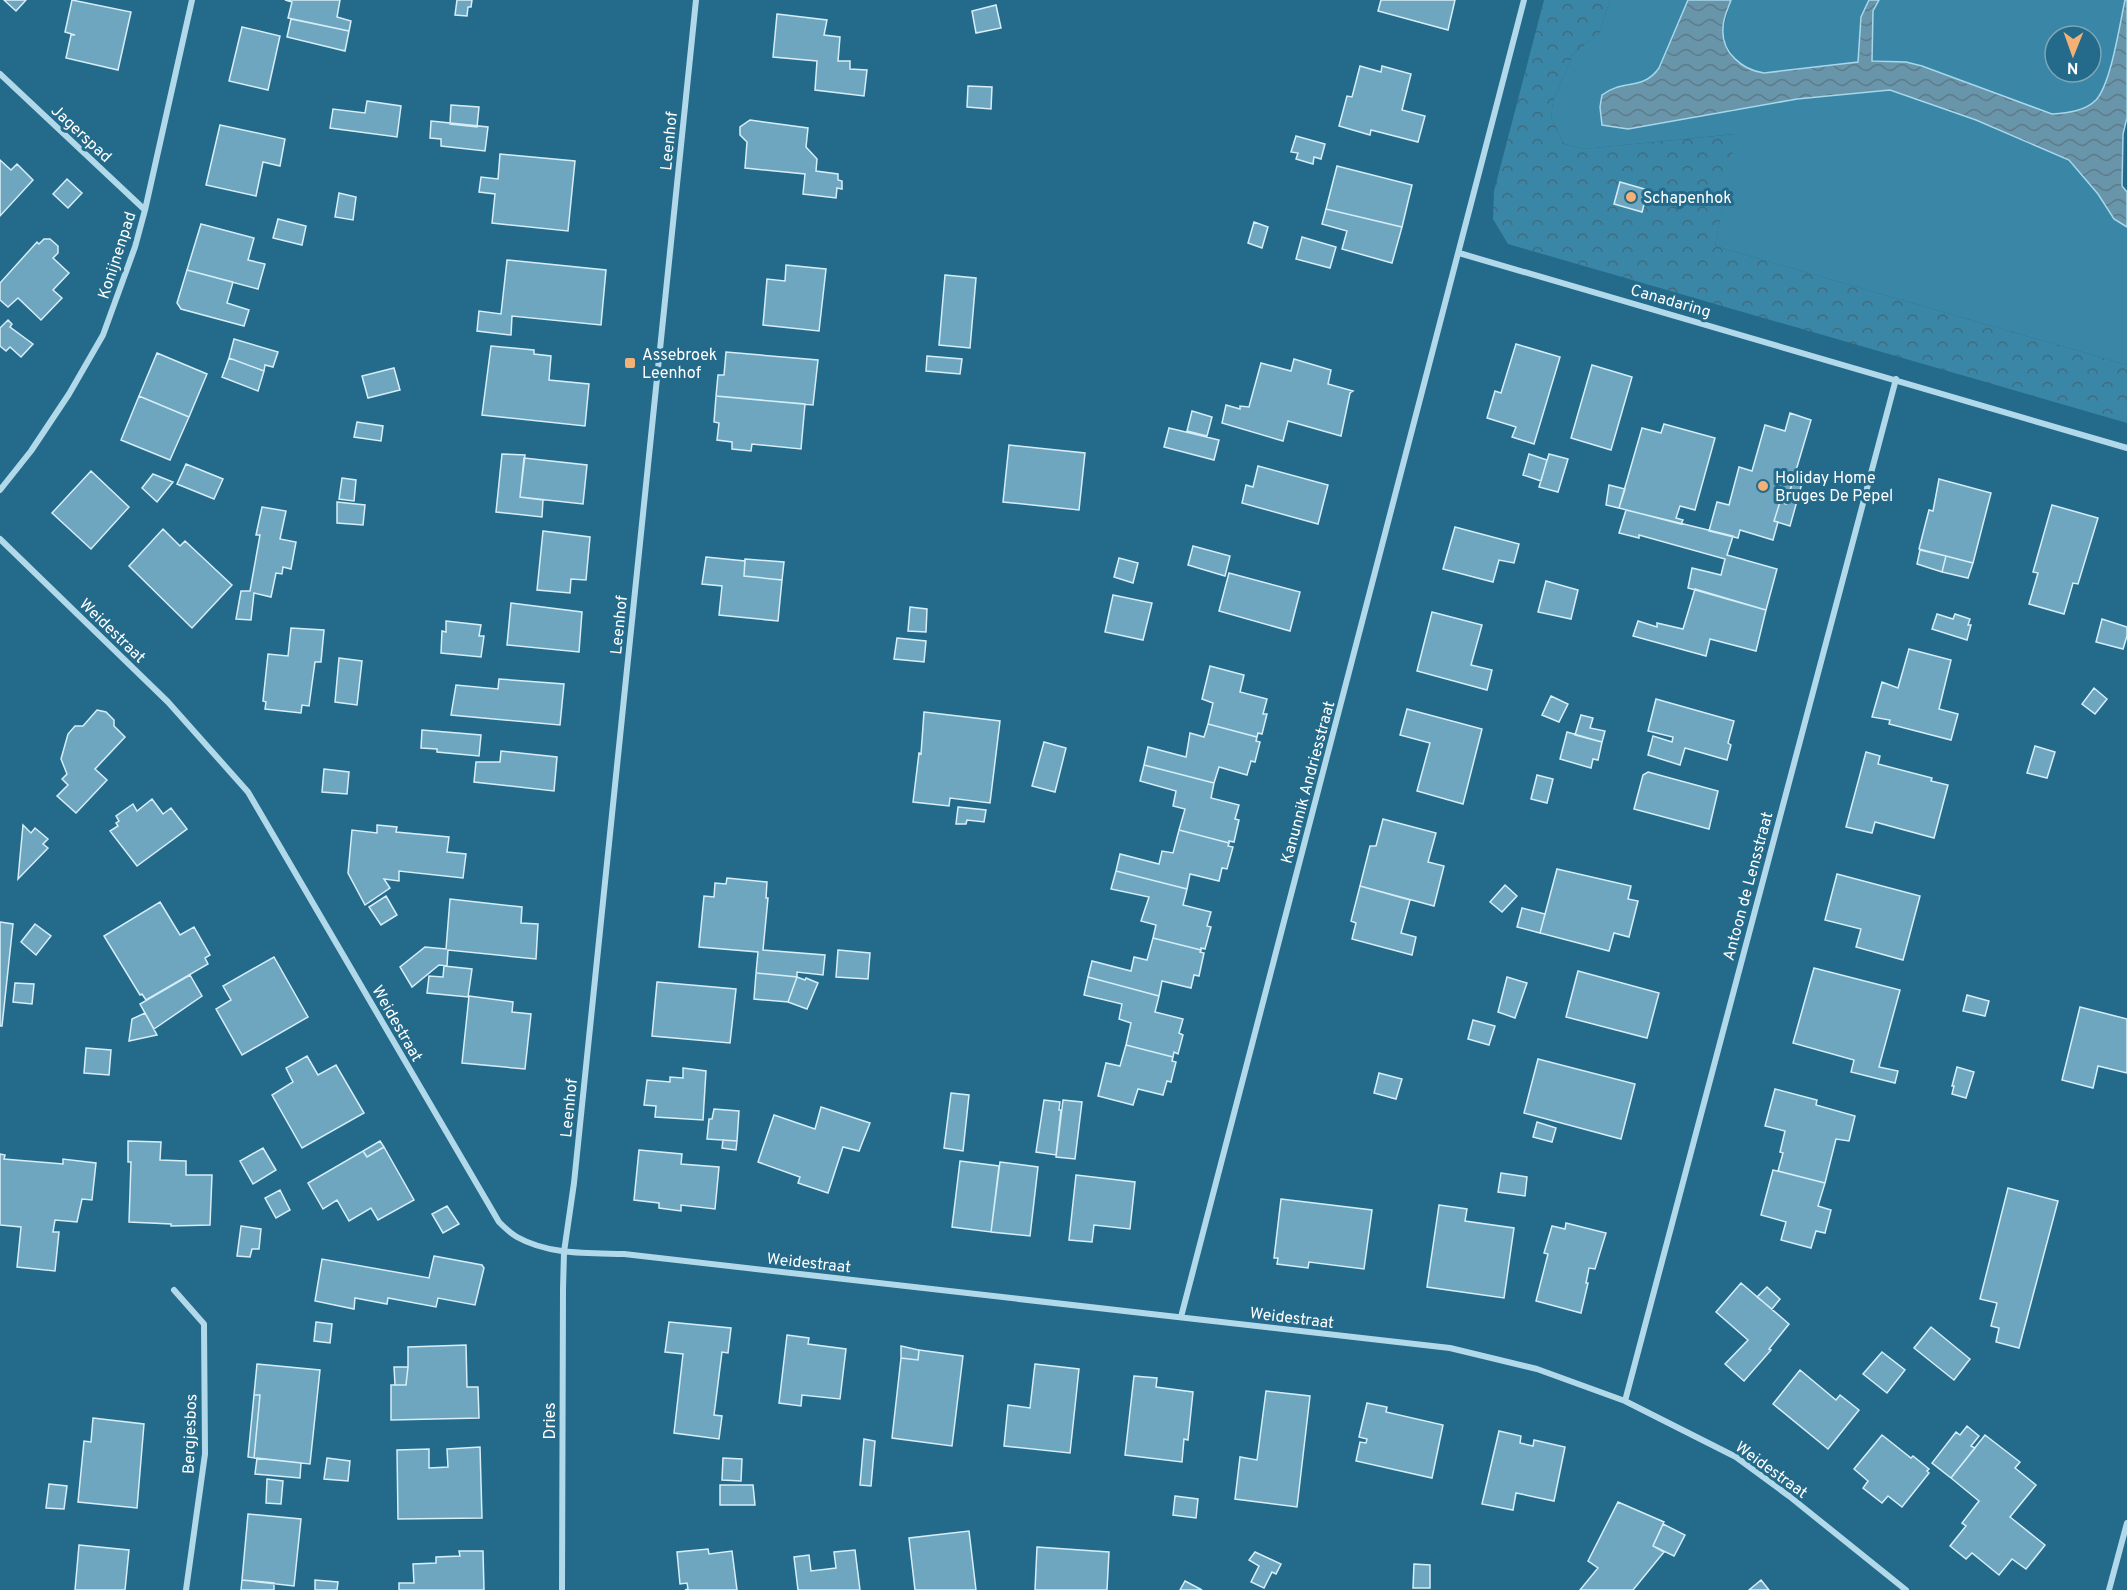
<svg xmlns="http://www.w3.org/2000/svg" width="2127" height="1590" viewBox="0 0 2127 1590" font-family="Overpass,sans-serif">
<style>
.grass{fill:#3986a7;fill-rule:evenodd}
.forest{fill:url(#forest-crowns)}
.water{fill:url(#water-waves);stroke:#a6d7eb;stroke-width:1.5}
.building{fill:#6ea6c0;stroke:#d6eef8;stroke-width:1.5}
.lines{fill:none;stroke-linecap:round;stroke-linejoin:round}
.street{stroke:#b2d9ea;stroke-width:6}
.poi-dot{fill:#f4b176;stroke:#246a8a;stroke-width:2}
.labels{text-anchor:middle;stroke-width:6;stroke-linejoin:round;paint-order:stroke}
.street-label{font-size:16px;fill:#fff;stroke:#246a8a}
.poi-label{font-size:16px;fill:#fff;stroke:#246a8a;text-anchor:start}
</style>
<defs>
<pattern id="forest-crowns" width="20" height="18" patternUnits="userSpaceOnUse" patternTransform="scale(1.5)"><rect width="20" height="18" fill="#3986a7"/><path d="M2 6a3 3 0 1 1 6 0M12 15a3 3 0 1 1 6 0" fill="none" stroke="#426c7e"/></pattern>
<pattern id="water-waves" width="16" height="10" patternUnits="userSpaceOnUse" patternTransform="scale(1.5)"><rect width="16" height="10" fill="#6895aa"/><path d="M0 5q4-4 8 0t8 0" fill="none" stroke="#5e7b89"/></pattern>
</defs>
<rect width="100%" height="100%" fill="#246a8a"/>
<path class="grass" d="M1610 0H1688L1659 68C1646 87 1628 83 1608 91L1797 99 1890 90 1976 120 2069 160 2098 194 2114 219 2127 227V365L1715 246 1735 134 1584 149 1564 144 1551 118 1553 101 1573 54 1599 33Z
M1731 0H2125C2120 23 2111 84 2096 100 2085 111 2067 113 2052 114L1922 66 1881 60 1786 72H1754L1743 66 1736 60 1725 43 1723 29ZM2055 36H2091V72H2055Z"/>
<path class="forest" d="M1544 0H1610L1599 33 1573 54 1553 101 1551 118 1564 144 1584 149 1736 134 1715 246 2127 365V423L1508 244 1493 219 1494 191Z"/>
<path class="water" d="M1688 0H1731C1728 9 1723 18 1723 28 1721 52 1742 70 1764 73L1858 62 1861 17 1869 0H1879L1873 11 1872 61 1906 62 1922 66 2052 114C2068 113 2085 111 2096 100 2111 84 2120 23 2125 0H2127V118L2123 134 2122 186 2127 192V227L2114 219 2098 194 2069 160 1976 120 1890 90 1797 99 1628 129 1602 125 1600 107 1602 95C1622 79 1643 91 1659 68Z"/>
<path class="building" d="M4 0H26L16 11Z
M72 0 131 12 118 70 66 58 71 35H75L65 32Z
M285 0H340L337 17 351 21 349 31 288 18 292 2Z
M457 0H472L471 7H468L467 16 455 15Z
M1381 0H1455L1448 30 1378 11Z
M996 5 1001 28 976 33 972 11Z
M777 14 827 20 824 35 840 37 838 61H850V69L867 70 864 96 815 90 817 61 773 57Z
M291 19 349 31 345 51 287 37Z
M242 27 280 36 268 90 229 81Z
M1360 66 1381 72 1382 66 1411 74 1402 110 1425 116 1418 142 1371 130 1370 135 1339 126 1347 96 1352 97Z
M968 86 992 87 991 109 967 107Z
M367 101 401 106 397 137 330 128 333 109 365 113Z
M451 105 479 107 477 127 450 124Z
M750 120 808 128 806 147 817 159 816 171 838 174V180L842 181V189L837 188 836 198 803 194 805 174 745 168 747 142 740 135V127Z
M431 121 488 127 485 151 441 146V139L430 138Z
M220 125 285 139 280 166 263 162 256 196 206 185Z
M1296 136 1325 144 1321 159 1314 157 1313 164 1296 159 1298 153 1291 152Z
M500 154 575 161 568 231 492 223 495 194 479 192 481 177 498 179Z
M0 160 11 170 17 164 33 180 0 216Z
M1337 166 1412 185 1402 227 1326 209Z
M67 179 82 193 68 208 53 194Z
M1620 182 1648 190 1642 212 1614 204Z
M339 193 356 197 353 220 335 217Z
M1326 209 1402 227 1392 263 1342 249 1347 231 1322 224Z
M278 219 306 226 302 245 273 238Z
M1254 222 1268 227 1262 248 1248 243Z
M201 224 254 238 248 260 265 264 258 289 187 270Z
M1302 237 1336 247 1330 268 1296 259Z
M44 239H50L58 246V253L53 258 69 273 53 290 62 298 41 320 18 298 8 307 0 300V283L37 242 39 244Z
M507 260 606 270 601 325 512 316 511 335 477 331 479 311 501 314Z
M786 265 826 269 819 331 763 325 767 279 785 281Z
M187 270 233 282 227 303 249 310 244 326 181 309 177 303Z
M945 275 976 278 970 348 939 345Z
M8 320 12 324 10 327 33 344 21 357 10 347 6 351 0 346V328Z
M234 339 278 352 273 367 265 365 264 371 229 358Z
M1516 344 1560 357 1534 444 1512 437 1516 427 1487 418 1495 391 1501 393Z
M491 346 534 350V354L551 356 549 380 589 384 585 426 482 415Z
M726 352 818 360 813 405 716 396 718 375H724Z
M157 353 207 374 189 417 139 396Z
M927 356 962 359 960 374 926 371Z
M229 358 264 371 258 391 222 377Z
M1294 359 1331 370 1328 384 1353 391 1350 393 1341 436 1288 421 1283 441 1222 423 1226 405 1240 409V406L1249 407 1261 363 1291 371Z
M1592 365 1632 377 1611 450 1571 438Z
M394 368 400 390 368 398 362 376Z
M139 396 189 417 170 460 121 440Z
M716 396 805 404 801 449 752 444 751 451 732 449V442L717 440 719 423 714 422Z
M1192 411 1212 417 1207 436 1187 431Z
M1790 413 1811 420 1786 504 1780 502 1774 521 1778 522 1773 540 1740 530 1738 538 1709 531 1717 502 1729 505 1739 467 1752 471 1765 425 1785 431Z
M357 422 383 426 381 441 354 437Z
M1664 424 1715 438 1695 510 1680 506 1676 518 1683 520 1681 524 1619 508 1642 428 1661 433Z
M1169 428 1219 440 1214 460 1164 447Z
M1009 445 1085 453 1079 510 1003 502Z
M502 454 525 455 520 497 543 500 542 517 496 512Z
M1529 454 1547 460 1541 481 1523 475Z
M1549 454 1568 459 1558 492 1539 487Z
M524 458 587 465 583 504 520 497Z
M186 464 223 479 214 499 177 484Z
M1258 466 1328 485 1318 524 1242 503 1246 485 1253 487Z
M91 471 129 507 91 549 52 513Z
M1795 473 1804 476 1790 526 1774 521 1780 502 1786 504Z
M153 474 173 482 157 502 142 488Z
M342 478 356 480 354 501 339 499Z
M1939 479 1991 493 1973 563 1919 549 1929 510 1933 511Z
M1609 485 1625 489 1619 508 1606 505Z
M337 502 365 505 363 525 337 523Z
M2052 505 2098 518 2078 584 2073 583 2064 614 2029 604 2038 573 2033 572Z
M262 507 286 511 280 539 296 542 291 569 283 567 282 574 276 573 271 597 254 593 251 620 236 619 241 591H250L260 535H256Z
M1626 510 1733 536 1727 555 1777 569 1766 610 1688 588 1692 568 1721 575 1725 559 1639 535V538L1619 533Z
M1455 527 1519 544 1514 563 1499 560 1493 582 1443 569Z
M163 529 180 546 185 541 232 585 192 628 129 566Z
M543 531 590 537 586 580 571 579 570 593 537 590Z
M1193 546 1230 556 1225 576 1188 565Z
M1920 550 1946 556 1942 572 1917 564Z
M1946 556 1973 563 1968 578 1942 572Z
M706 557 745 561 744 576 782 580 778 621 719 615 722 586 702 584Z
M1119 558 1138 563 1133 583 1114 577Z
M745 559 784 562 782 580 744 576Z
M1229 573 1300 592 1290 631 1219 611Z
M1546 581 1578 590 1571 619 1538 612Z
M1695 589 1766 610 1756 651 1710 639 1706 656 1633 636 1638 621 1657 627V623L1683 629Z
M1113 595 1152 603 1143 640 1105 632Z
M511 603 582 612 579 652 507 645Z
M910 607 927 609 926 632 908 631Z
M1432 612 1482 625 1471 665 1492 670 1487 690 1417 671Z
M1937 614 1953 619 1955 614 1970 619 1968 625H1971L1967 640 1932 629Z
M2102 619 2127 627V636L2123 649 2096 642Z
M446 621 481 625 479 636H484L481 657 441 653 442 631 446 632Z
M291 628 324 630 321 662H315L309 706 302 705 301 713 265 709 266 702 263 701 268 654 288 656Z
M897 638 926 641 924 662 894 659Z
M1909 649 1951 660 1939 709 1958 714 1951 740 1889 724 1890 720 1872 717 1882 682 1898 688Z
M339 658 362 661 357 705 335 702Z
M1210 666 1244 675 1240 692 1267 699 1263 714H1267L1262 734 1258 733 1257 737 1208 724 1213 703 1202 699Z
M499 679 564 684 560 725 451 715 456 685 498 689Z
M2094 688 2107 699 2095 714 2082 704Z
M1551 696 1568 704 1559 722 1542 715Z
M1656 699 1734 721 1728 743 1731 745 1727 760 1685 748 1680 765 1648 755 1653 736 1672 742 1673 737 1648 731Z
M1407 709 1482 729 1463 804 1417 791 1430 743 1400 735Z
M97 710 106 712 114 720V726L125 737 95 769 107 780 76 813 57 796 68 785 62 779 67 774 61 759 68 734 75 726H83Z
M924 712 1000 721 990 803 950 798 949 806 913 802 919 753 921 754Z
M1581 715 1593 718 1590 728 1605 731 1602 742 1575 735Z
M1208 724 1257 737 1256 741 1260 742 1255 762 1251 761 1247 775 1219 767 1214 783 1144 765 1148 747 1186 757 1190 733 1204 737Z
M422 730 481 735 479 756 437 752V749L421 748Z
M1567 732 1602 742 1598 760 1593 759 1591 768 1560 759Z
M1044 742 1066 748 1055 792 1032 786Z
M2035 746 2055 752 2047 778 2027 773Z
M501 751 557 757 554 791 474 782 476 762H500Z
M1866 752 1880 756 1878 764 1932 778 1931 781 1948 785 1934 838 1875 822 1872 833 1846 827Z
M1144 765 1214 783 1211 798 1239 805 1235 819 1239 820 1234 842 1229 841V843L1179 830 1185 809 1173 806 1176 791 1140 781Z
M324 769 349 772 347 794 322 792Z
M1648 772 1718 791 1709 829 1634 809 1643 775Z
M1537 775 1553 779 1547 803 1531 799Z
M152 799 163 814 171 808 187 829 137 866 110 831 118 826 116 823 119 821 116 816 133 804 137 811Z
M958 807 986 810 984 822 967 820 966 824H956Z
M1383 819 1436 833 1428 862 1444 866 1434 906 1360 886 1370 846H1376Z
M23 825 31 833 35 828 48 839 43 844 48 848 18 879Z
M377 825 397 827 396 832 449 837 447 852 466 854 463 878 399 871V881L384 879 390 888 365 905 348 873 352 830 377 833Z
M1179 830 1229 843 1228 846 1233 847 1227 869 1222 868 1219 881 1190 874 1187 889 1116 871 1120 854 1159 864 1162 851 1173 853Z
M1557 869 1631 886 1628 899 1638 901 1629 937 1614 933 1609 951 1540 933Z
M1116 871 1187 889 1183 905 1211 912 1207 926 1211 927 1205 949 1201 948V950L1153 938 1156 925 1141 921 1149 897 1111 889Z
M1837 874 1920 896 1903 960 1856 947 1861 929 1825 920Z
M727 878 767 882 766 898H768L763 950 825 955 823 975 797 972V977L756 973 758 952 699 947 704 896 714 897 715 883 726 884Z
M1505 885 1517 896 1502 912 1490 902Z
M1360 886 1410 900 1401 933 1416 937 1412 955 1352 939 1356 923 1351 921Z
M386 896 397 915 381 925 369 907Z
M450 899 522 907 521 923 538 924 536 959 448 950 447 966 439 965 412 987 400 967 425 947 446 949Z
M160 902 180 935 194 927 210 955 205 958 208 964 146 1000 142 994 140 995 104 936Z
M1522 908 1545 914 1540 933 1517 927Z
M0 922 13 924 2 1026H0Z
M35 924 51 936 36 955 21 942Z
M1153 938 1201 950 1200 952 1204 953 1199 976 1194 975 1191 988 1162 981 1159 996 1088 977 1092 961 1131 971 1134 957 1147 960Z
M838 950 870 953 868 979 836 977Z
M274 957 308 1017 242 1055 216 1009 231 1000 223 986Z
M444 966 472 969 468 997 427 993 429 976 443 977Z
M1814 968 1900 990 1879 1067 1898 1071 1895 1083 1851 1072 1854 1060 1793 1043Z
M1578 971 1659 993 1647 1038 1566 1017Z
M756 973 797 977 788 1002 754 999Z
M190 975 202 996 154 1029 140 1004Z
M797 977 805 980 806 978 818 983 807 1009 788 1002Z
M1088 977 1159 996 1155 1012 1183 1019 1179 1033 1183 1035 1178 1054 1174 1052 1173 1057 1126 1045 1131 1023 1119 1019 1122 1004 1084 995Z
M1507 977 1527 983 1515 1018 1498 1012Z
M657 982 736 989 730 1043 652 1036Z
M15 983 34 984 32 1004 13 1002Z
M1967 995 1989 1001 1985 1016 1963 1011Z
M469 996 513 1002 512 1012 531 1014 525 1069 462 1063Z
M2080 1007 2127 1019V1073L2098 1066 2093 1088 2062 1080Z
M145 1013 157 1035 129 1041 132 1019Z
M1473 1020 1495 1026 1489 1045 1468 1039Z
M1126 1045 1173 1057 1172 1061 1176 1062 1171 1082 1167 1081 1163 1095 1138 1089 1133 1105 1098 1096 1106 1063 1120 1066Z
M86 1048 111 1050 109 1075 84 1073Z
M307 1056 318 1075 336 1065 364 1113 302 1148 272 1095 293 1082 286 1068Z
M1538 1059 1635 1084 1621 1139 1524 1113Z
M1957 1067 1974 1072 1966 1098 1952 1094 1954 1086H1952Z
M683 1068 706 1071 703 1120 655 1117 656 1106 644 1105 647 1080 670 1082V1077L683 1078Z
M1379 1073 1402 1079 1396 1099 1374 1093Z
M1775 1089 1817 1100 1816 1105 1855 1116 1849 1141 1836 1139 1825 1183 1778 1171 1783 1153 1780 1152 1785 1131 1765 1126Z
M951 1093 969 1095 963 1151 944 1148Z
M1044 1100 1060 1102 1059 1110H1061L1056 1155 1036 1152Z
M1063 1100 1082 1102 1075 1159 1056 1157Z
M821 1107 870 1123 859 1151 843 1147 828 1193 798 1183 800 1177 758 1162 774 1115 815 1129Z
M714 1109 739 1111 737 1141 707 1139 709 1119H712Z
M1537 1122 1556 1128 1552 1142 1533 1137Z
M723 1140 737 1141 736 1150 722 1148Z
M128 1141 161 1142 160 1160 186 1161V1175H212L210 1225 171 1226V1224L129 1222 131 1162H128Z
M380 1141 384 1147 367 1157 363 1151Z
M384 1147 414 1200 378 1220 371 1208 349 1221 337 1200 323 1209 308 1183 363 1151 367 1157Z
M263 1148 276 1170 253 1184 240 1161Z
M639 1150 682 1154 681 1164 719 1167 715 1209 681 1205V1211L659 1208V1203L634 1200Z
M0 1154 5 1155 4 1159 63 1164V1159L96 1163 92 1200 82 1199 77 1222 55 1220 53 1232H59L55 1271 17 1267 21 1227 0 1225Z
M960 1161 999 1166 991 1232 952 1227Z
M1000 1162 1038 1167 1030 1236 991 1232Z
M1773 1170 1825 1183 1818 1206 1831 1210 1825 1233 1816 1231 1811 1248 1781 1240 1786 1222 1761 1215Z
M1501 1173 1527 1177 1525 1196 1498 1192Z
M1076 1175 1135 1182 1130 1229 1094 1225 1092 1242 1069 1240Z
M2008 1188 2058 1201 2019 1348 1996 1342 1999 1328 1991 1326 1997 1303 1980 1299Z
M280 1190 290 1210 276 1218 265 1198Z
M1281 1199 1372 1210 1364 1269 1309 1262 1308 1268 1277 1264 1278 1258H1274Z
M1439 1205 1467 1209 1465 1221 1514 1228 1504 1298 1427 1287Z
M447 1206 459 1224 443 1233 432 1214Z
M1566 1223 1606 1233 1595 1269 1589 1268 1586 1283H1588L1581 1313 1536 1301 1548 1254 1544 1253 1552 1226 1565 1229Z
M241 1226 261 1229 259 1249H252L250 1257 237 1256Z
M434 1256 482 1265 484 1268 475 1305 438 1298 436 1307 388 1298 387 1304 355 1298 354 1309 315 1301 322 1259 429 1278Z
M1741 1283 1789 1324 1769 1349 1771 1350 1744 1381 1725 1364 1748 1340 1716 1312Z
M1767 1287 1780 1299 1772 1309 1757 1297Z
M316 1322 332 1324 330 1343 314 1341Z
M669 1322 731 1328 728 1353 722 1352 714 1415 722 1416 719 1439 674 1433 683 1354 665 1352Z
M1931 1327 1970 1359 1954 1380 1914 1348Z
M787 1335 809 1338 808 1344 846 1349 840 1399 802 1395 801 1406 779 1403Z
M466 1345 467 1387H478L479 1418 391 1420V1385H406L408 1367V1347Z
M901 1346 919 1350 918 1360 901 1358Z
M919 1350 963 1356 952 1446 892 1438 901 1358 918 1360Z
M1882 1352 1905 1370 1887 1393 1863 1374Z
M257 1364 320 1370 310 1464 254 1458 260 1395H254Z
M1035 1364 1079 1369 1070 1453 1004 1446 1008 1405 1030 1408Z
M394 1367H408L406 1385H395Z
M1800 1370 1836 1400 1840 1395 1859 1410 1828 1449 1773 1404Z
M1134 1376 1157 1378 1156 1387 1193 1392 1188 1440 1184 1439 1182 1462 1125 1455Z
M1266 1391 1310 1396 1297 1507 1235 1499 1240 1457 1257 1460Z
M254 1395H260L254 1458 248 1457Z
M1367 1403 1387 1407 1386 1412 1443 1425 1432 1478 1356 1461 1360 1442 1366 1443 1367 1439 1359 1437Z
M93 1418 144 1424 137 1508 78 1502 84 1441 91 1442Z
M1967 1426 1979 1436 1971 1446 1975 1448 1951 1478 1932 1463 1956 1432 1960 1435Z
M1499 1431 1521 1436 1520 1443 1533 1446 1534 1440 1565 1447 1554 1501 1516 1493 1513 1510 1482 1504Z
M1882 1435 1911 1458 1913 1456 1929 1469 1927 1471 1929 1473 1902 1507 1888 1496 1882 1503 1863 1488 1868 1481 1854 1469Z
M1985 1435 2020 1462 2015 1468 2036 1485 2010 1517 2045 1545 2026 1569 2012 1559 1999 1575 1972 1553 1966 1559 1950 1546 1966 1526 1962 1523 1979 1501 1951 1478Z
M864 1439 875 1441 871 1486 860 1485Z
M480 1447 482 1518 398 1519 397 1450 429 1449V1468L448 1467 447 1449Z
M257 1458 301 1463 300 1478 255 1474Z
M327 1458 350 1461 348 1481 324 1479Z
M723 1458 742 1459 741 1481 722 1480Z
M267 1479 283 1481 281 1504 266 1503Z
M49 1484 67 1486 64 1509 46 1508Z
M720 1485H753L755 1505H720Z
M1175 1496 1198 1499 1196 1518 1173 1515Z
M1618 1502 1664 1522 1653 1546 1664 1552 1633 1590H1580L1598 1568 1588 1561Z
M248 1514 301 1519 294 1586 242 1580Z
M1663 1524 1685 1535 1674 1556 1653 1546Z
M969 1531 976 1590H915L909 1538Z
M79 1545 129 1550 125 1590H75Z
M1037 1547 1109 1552 1107 1590H1035Z
M708 1549 709 1554 732 1551 737 1590H685L688 1589 687 1583 680 1584 677 1552Z
M855 1550 860 1590H798L794 1557 809 1555 811 1571 836 1568 834 1552Z
M459 1551H483L484 1590H399V1583H414L413 1564 436 1563V1557L460 1556Z
M1255 1552 1281 1564 1276 1574 1272 1572 1264 1588 1251 1582 1259 1566 1249 1560Z
M1414 1564 1430 1565V1588H1413Z
M242 1580 274 1583V1590H241Z
M315 1580 338 1582 337 1590H315Z
M1761 1580 1769 1590H1749Z
M1185 1581 1202 1590H1180Z"/>
<g class="lines">
<path class="street" d="M0 74 145 210
M1459 253 2127 448
M0 490 31 451 69 394 103 335 135 247 145 210 192 0
M0 539 168 702 248 792 499 1222C504 1227 510 1233 517 1237 549 1255 588 1253 624 1254L1450 1348 1537 1369 1625 1401 1736 1457 1789 1496 1906 1590
M174 1290 204 1324 205 1454 186 1590
M1181 1317 1524 0
M1625 1401 1896 379
M562 1590 563 1289 564 1252 574 1183 696 0
M2109 1590 2127 1523"/>
</g>
<g class="poi-dot">
<circle cx="1631" cy="197" r="6"/>
<rect x="624" y="357" width="12" height="12" rx="3"/>
<circle cx="1763" cy="486" r="6"/>
</g>
<g class="labels">
<g class="street-label">
<text transform="translate(82 133) rotate(43)" y="6">Jagerspad</text>
<text transform="translate(668 141) rotate(-84)" y="6">Leenhof</text>
<text transform="translate(116 255) rotate(-72)" y="6">Konijnenpad</text>
<text transform="translate(1671 300) rotate(16)" y="6">Canadaring</text>
<text transform="translate(618 625) rotate(-84)" y="6">Leenhof</text>
<text transform="translate(113 630) rotate(44)" y="6">Weidestraat</text>
<text transform="translate(1307 782) rotate(-75)" y="6">Kanunnik Andriesstraat</text>
<text transform="translate(1747 886) rotate(-75)" y="6">Antoon de Lensstraat</text>
<text transform="translate(398 1023) rotate(60)" y="6">Weidestraat</text>
<text transform="translate(568 1108) rotate(-84)" y="6">Leenhof</text>
<text transform="translate(809 1262) rotate(6)" y="6">Weidestraat</text>
<text transform="translate(1292 1317) rotate(7)" y="6">Weidestraat</text>
<text transform="translate(549 1421) rotate(-90)" y="6">Dries</text>
<text transform="translate(189 1434) rotate(-88)" y="6">Bergjesbos</text>
<text transform="translate(1772 1469) rotate(36)" y="6">Weidestraat</text>
</g>
<g class="poi-label">
<text x="1643" y="203">Schapenhok</text>
<text x="642" y="360">Assebroek<tspan x="642" dy="18">Leenhof</tspan></text>
<text x="1775" y="483">Holiday Home<tspan x="1775" dy="18">Bruges De Pepel</tspan></text>
</g>
</g>
<g transform="translate(2073 54) rotate(181)"><circle r="28" fill="#246a8a" stroke="#7ca6b9" stroke-width="1.5"/>
<path d="M0-4.5L10 22L0 15L-10 22Z" fill="#f4b176"/>
<text y="-9" font-size="16" font-weight="bold" text-anchor="middle" fill="#ffffff">N</text>
</g>
</svg>
